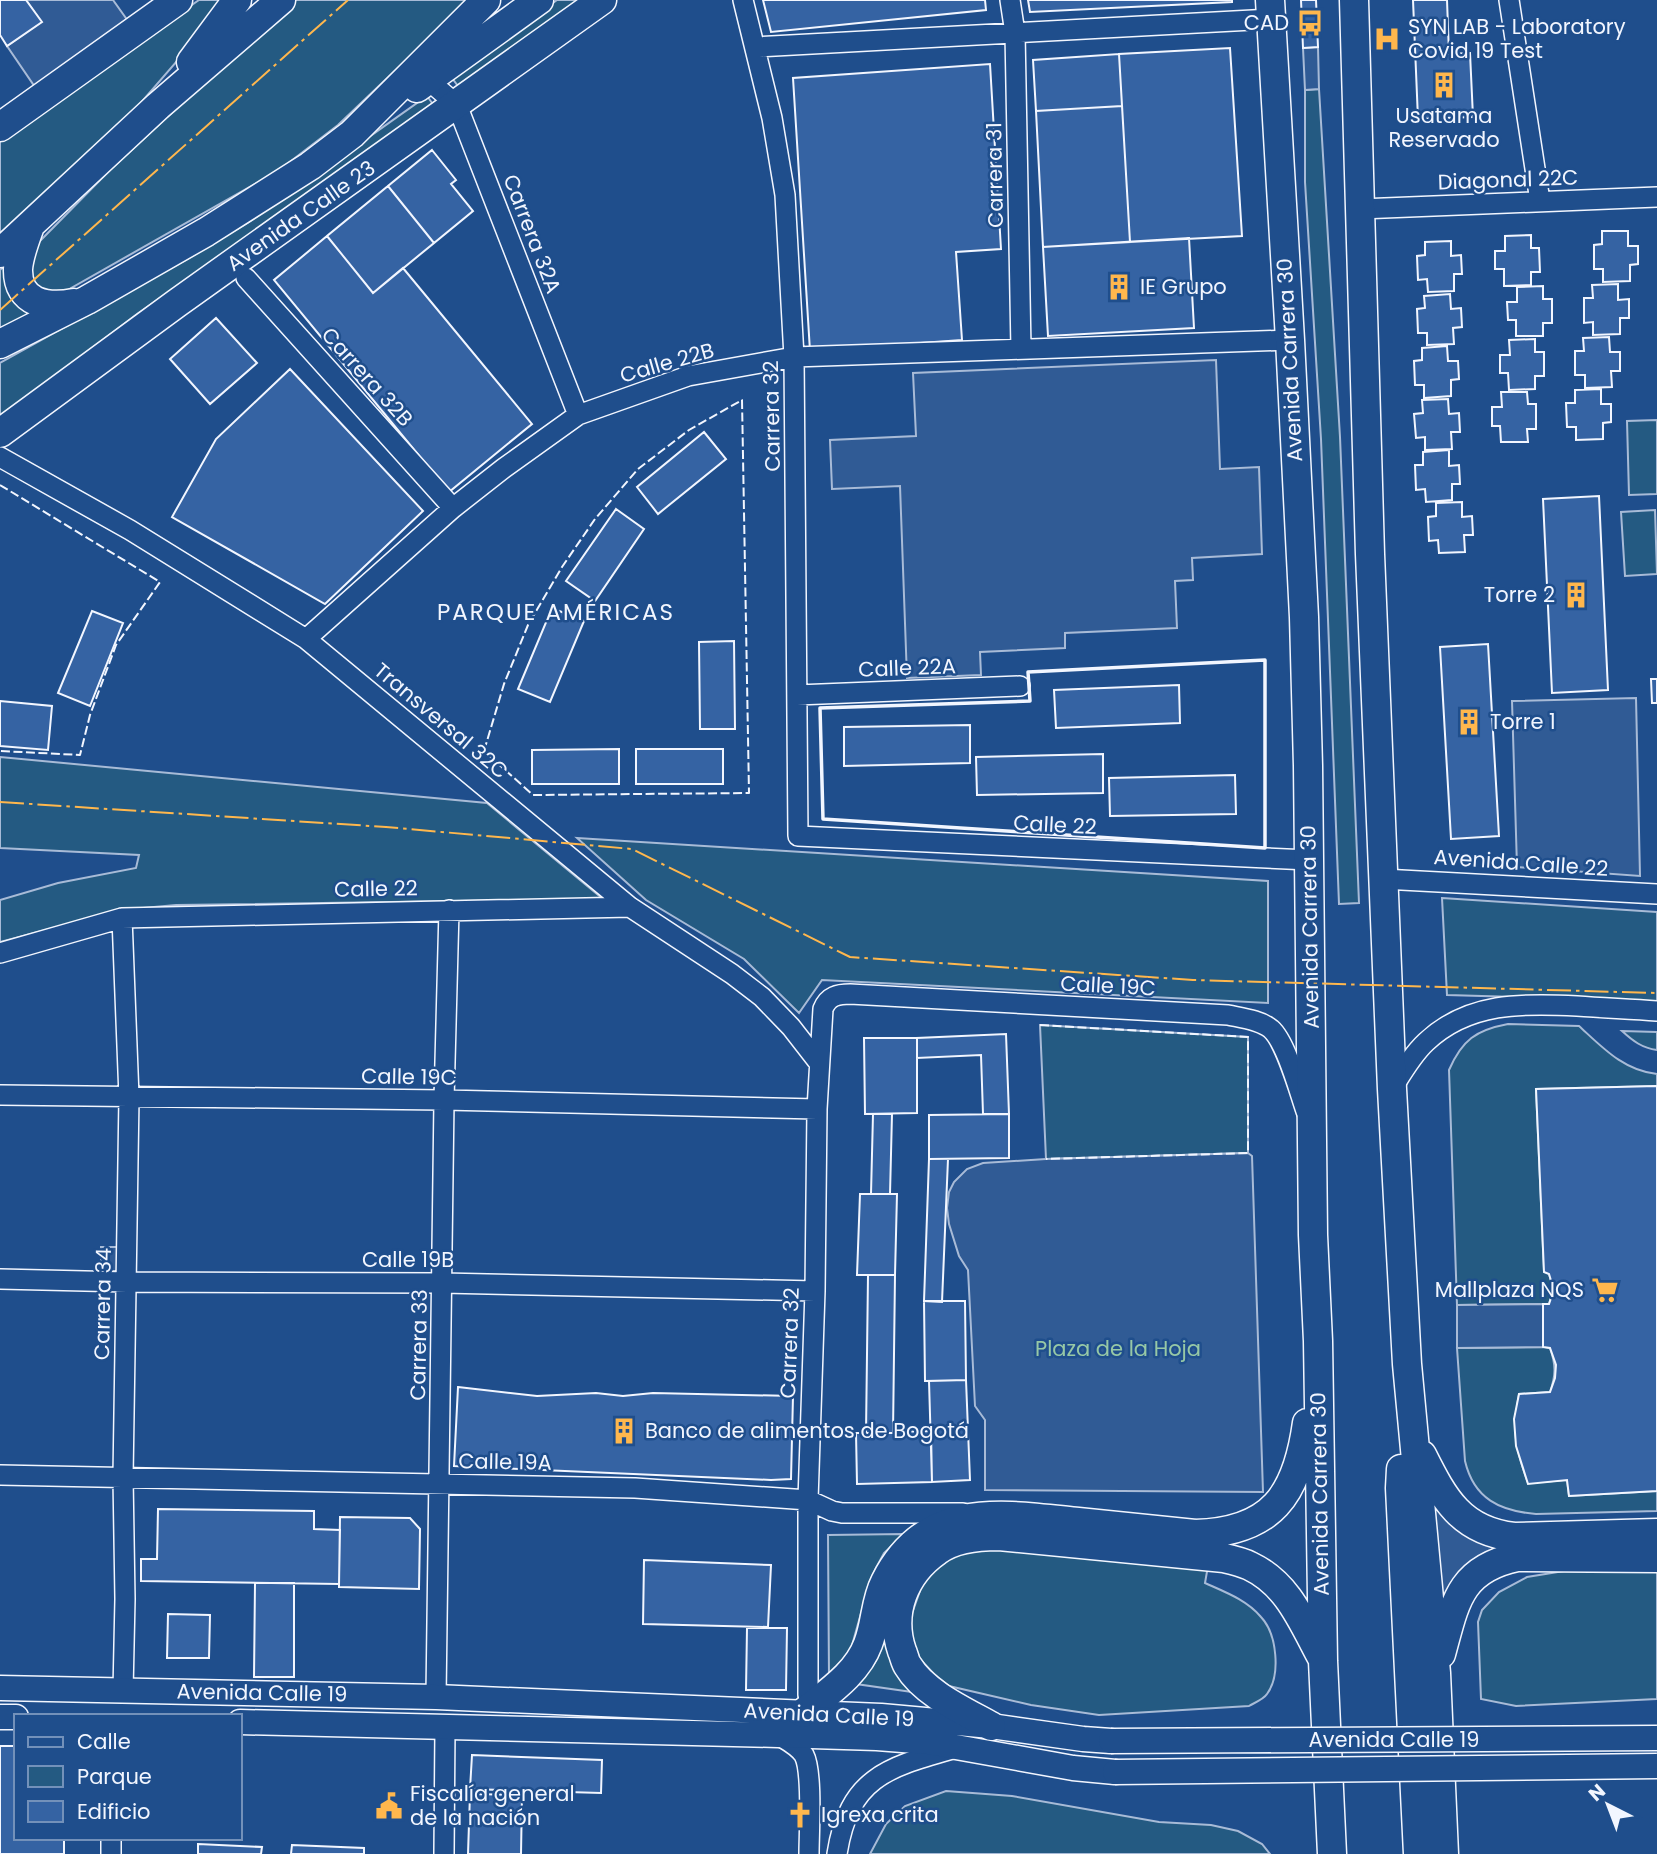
<svg xmlns="http://www.w3.org/2000/svg" width="1657" height="1854" viewBox="0 0 1657 1854" font-family="Poppins,sans-serif">
<style>
.green{fill:#245a82;stroke:#a8bbd7;stroke-width:2}
.parking{fill:#305b95;stroke:#a8bbd7;stroke-width:2}
.building{fill:#3563a3;stroke:#f2f6ff;stroke-width:2}
.lines{fill:none;stroke-linecap:round;stroke-linejoin:round}
.minor-casing{stroke:#f2f6ff;stroke-width:22}
.major-casing{stroke:#f2f6ff;stroke-width:27}
.highway-casing{stroke:#f2f6ff;stroke-width:31}
.minor{stroke:#1f4e8c;stroke-width:19}
.major{stroke:#1f4e8c;stroke-width:24}
.highway{stroke:#1f4e8c;stroke-width:28}
.major-bridge-casing{stroke:#f2f6ff;stroke-width:27;stroke-linecap:butt}
.major-bridge{stroke:#1f4e8c;stroke-width:24}
.fence{stroke:#f2f6ff;stroke-width:2;stroke-dasharray:9 3.5;stroke-linecap:butt}
.wall{stroke:#f2f6ff;stroke-width:3.5}
.power{stroke:#ffb74d;stroke-width:2;stroke-dasharray:24 5 3.5 5;stroke-linecap:butt}
.labels{text-anchor:middle;stroke-width:5;stroke-linejoin:round;paint-order:stroke}
.poi-label{font-size:21px;fill:#f2f6ff;stroke:#1f4e8c;text-anchor:start}
.street-label{font-size:21px;fill:#f2f6ff;stroke:#1f4e8c}
.park-label{font-size:21px;fill:#97c8a6;stroke:#1f4e8c}
.neighbourhood-label{font-size:23px;letter-spacing:2px;fill:#f2f6ff;stroke:#1f4e8c}
</style>
<rect width="100%" height="100%" fill="#1f4e8c"/>
<path class="green" d="M199 0H223L191 45 132 113 0 235V139Z
M294 0H469L338 125 278 171 64 292 37 293 25 260 39 242 110 170Z
M557 0H585L461 90 452 78Z
M1319 89 1340 437 1359 903 1339 904 1321 439 1305 182V90Z
M427 96 435 107 137 314 0 418V363L184 261 249 222Z
M5 266 43 312 0 333V270Z
M1657 420V494L1629 495 1627 421Z
M1655 510 1657 574 1625 576 1621 512Z
M0 757 487 803 603 899 176 905 121 910 0 942V900L58 883 136 868 139 855 0 848Z
M577 838 1268 881V1003L822 980 799 1013 744 959 646 900Z
M1442 898 1657 912V1001L1447 995Z
M1508 1024 1579 1026C1602 1047 1624 1071 1657 1074V1086L1536 1089 1544 1271 1549 1274C1553 1285 1553 1293 1549 1304L1457 1305 1449 1070C1462 1040 1476 1030 1508 1024Z
M1040 1025 1248 1037V1153L1046 1159Z
M1622 1031 1657 1032V1050C1642 1048 1633 1041 1622 1031Z
M1543 1347 1550 1348C1556 1365 1556 1375 1550 1392L1519 1394C1512 1433 1515 1447 1528 1483L1567 1480 1569 1496 1657 1491V1511L1536 1514C1500 1511 1474 1499 1465 1461L1457 1348Z
M904 1534 884 1553 876 1568 870 1581 851 1649 829 1678 828 1535Z
M979 1547 1208 1566 1205 1583C1225 1592 1247 1600 1261 1617 1277 1634 1281 1675 1267 1694 1264 1699 1254 1703 1249 1706L1099 1715 1031 1705 949 1686 934 1674 920 1659 913 1643 909 1622 921 1588 933 1568 954 1554Z
M1657 1569V1699L1516 1706 1481 1699 1478 1622 1482 1610 1499 1592 1527 1577 1564 1571Z
M889 1618 919 1693 856 1684C880 1663 882 1649 889 1618Z
M946 1791 1012 1796 1159 1822 1211 1825 1238 1831 1262 1844 1270 1854H870L886 1824 905 1806Z"/>
<path class="parking" d="M26 0H113L128 21 35 87 7 46 41 22Z
M1318 47 1319 89 1305 90 1303 48Z
M1216 360 1220 469 1259 467 1262 554 1192 558 1193 580 1175 581 1177 628 1065 633V648L980 652 981 675 907 678 900 486 832 489 830 440 916 436 913 373Z
M1636 698 1640 876 1517 867 1512 701Z
M1248 1153 1252 1156 1263 1492 985 1490V1420L975 1406 968 1270 959 1256 949 1224 947 1208 949 1192 954 1182 967 1169 983 1163 1046 1159Z
M101 1247H121L120 1271H101Z
M1543 1304V1347L1457 1348V1305Z
M1428 1480 1495 1541 1502 1551 1444 1613Z"/>
<path class="building" d="M0 0H26L42 22 7 46 0 35Z
M763 0H985L986 10 771 32Z
M1028 0H1232V2L1030 12Z
M1301 0H1316L1318 47 1303 48Z
M1413 0H1447L1449 54 1470 53 1473 117 1418 119Z
M1230 48 1242 236 1130 242 1119 54Z
M1119 54 1122 106 1036 111 1033 60Z
M990 64 1001 249 956 252 962 340 810 351 793 78Z
M1122 106 1130 242 1043 247 1036 111Z
M432 150 456 180 451 184 473 211 434 243 388 186Z
M388 186 434 243 373 293 327 236Z
M1602 231H1628V246H1638V264L1630 265V281L1603 282V269H1594V245L1602 244Z
M1531 235V248H1539L1540 272H1531V285L1504 286V269H1495V251H1505V236Z
M327 236 373 293 403 268 532 424 449 492 274 280Z
M1189 238 1194 328 1048 336 1043 247Z
M1451 241V256L1461 255 1462 274H1454V291L1428 292 1427 279 1418 280 1417 256 1425 255V242Z
M1618 284V300L1629 299V318H1620V334L1593 335V322L1584 323V298H1593L1592 285Z
M1543 286V299H1552V323H1543V336H1516V320H1508L1507 302H1517V287Z
M1450 294 1451 309 1461 308 1462 327 1453 328 1454 344 1427 345V333H1418L1417 309 1425 308 1424 296Z
M216 318 257 363 210 404 170 359Z
M1609 337 1610 352H1620V371H1611L1612 387 1585 388V375H1575V351H1584L1583 338Z
M1535 339V352H1544V376H1535V389L1509 390 1508 373H1500V355H1510L1509 340Z
M1447 346 1448 361H1458L1459 379 1451 380V396L1424 398V385H1415L1414 361 1422 360V348Z
M290 369 423 511 325 604 172 517 216 439Z
M1601 389V404H1611V422L1603 423V439L1576 440V427H1567L1566 403H1575V390Z
M1501 392H1527L1528 404H1536V429H1527L1528 442H1501L1500 426H1492V407H1502Z
M1448 399 1449 414 1459 413 1460 432H1451L1452 449 1425 450V437L1416 438 1414 414 1423 413 1422 400Z
M704 432 726 459 658 514 637 487Z
M1449 450V466L1459 465 1460 484H1452V500L1426 502 1425 489 1416 490 1415 465H1423V452Z
M1599 496 1608 690 1552 693 1543 499Z
M1462 502V517L1472 516 1473 535H1464L1465 552 1439 553 1438 540 1429 541 1428 517 1436 516V503Z
M616 509 644 529 595 601 566 581Z
M552 608 584 621 550 702 518 689Z
M92 611 123 623 90 706 58 693Z
M734 641 735 729H700L699 642Z
M1488 644 1499 836 1451 839 1440 647Z
M1651 679H1657V703H1652Z
M1179 685 1180 723 1056 728 1054 690Z
M0 701 52 706 48 750 0 746Z
M970 725V763L844 766V727Z
M619 749V784H532V750Z
M636 749H723V784H636Z
M1103 754V793L977 795 976 757Z
M1235 775 1236 814 1110 816 1109 778Z
M1006 1034 1009 1114H983L981 1055 917 1058V1038Z
M864 1038H917V1113L865 1114Z
M1657 1086V1491L1569 1496 1567 1480 1528 1484 1516 1446 1514 1419 1519 1394 1550 1392 1555 1378 1556 1365 1550 1348 1543 1347V1304H1549L1552 1295V1284L1549 1274 1544 1272 1536 1089Z
M873 1114H892L890 1194H871Z
M1009 1114V1158L929 1159V1115Z
M929 1159H948L942 1302 924 1301Z
M860 1194H897L895 1275H857Z
M868 1275H895L893 1433H866Z
M924 1301H965L966 1380 925 1381Z
M966 1380 970 1480 932 1482 929 1381Z
M458 1387 537 1396 596 1393 623 1396 653 1393 793 1396 791 1479 771 1480 454 1466Z
M931 1431 932 1482 857 1484 856 1433Z
M158 1509 314 1511V1529L340 1530 339 1584 141 1581V1559H157Z
M340 1517 410 1518 420 1529 419 1589 339 1587Z
M644 1560 771 1565 768 1627 643 1624Z
M255 1583H294V1677H254Z
M168 1614 210 1615 209 1658H167Z
M747 1628H787L786 1690H746Z
M0 1746H16V1838H64V1854H0Z
M472 1755 602 1760 601 1793 470 1789Z
M470 1794 522 1795 521 1854H468Z
M198 1844 262 1847 261 1854H198Z
M292 1845 364 1848V1854H291Z"/>
<g class="lines">
<g class="minor-casing">
<path id="minor" d="M743 0 772 118 785 195 794 357 798 836 1309 860
M1010 0 1015 33 1021 349
M1509 0 1540 201
M755 47 1271 19
M428 80 457 105 578 415
M1360 209 1657 197
M246 278 453 508
M0 457 130 530 306 639 630 907 732 974 762 997 791 1027 819 1063
M306 639 453 508 504 468 578 415 688 376 794 357 1290 340
M797 695 1020 686
M1383 879 1657 894
M122 918 129 1097 123 1477 125 1599 123 1691
M0 953 122 918 630 907
M1392 1089C1402 1073 1412 1055 1426 1042 1468 1002 1523 1003 1577 1006 1604 1008 1630 1009 1657 1011
M0 1095 444 1100 817 1109
M0 1279 127 1282 443 1283 815 1291
M0 1475 635 1488 808 1500 832 1511 842 1513H963
M808 1695V1500L815 1291 817 1109 823 1009C828 996 838 994 850 994L1228 1015C1242 1018 1260 1020 1271 1029 1286 1042 1299 1091 1306 1111
M436 1697 444 1100 449 910
M778 1735C788 1741 798 1746 804 1755 813 1772 809 1833 809 1854
M111 1854V1838
M444 1854 445 1727
M837 1854C849 1776 889 1767 956 1748"/>
</g>
<g class="major-casing">
<path id="major" d="M0 1688 436 1697 881 1716 991 1726 1083 1739 1111 1741
M0 1717H16
M240 1722 778 1735 877 1738 928 1742 1073 1768 1115 1772"/>
</g>
<g class="highway-casing">
<path id="highway" d="M1270 0 1290 340 1304 617 1308 766 1313 1235 1318 1341 1323 1661 1332 1854
M1354 0 1370 554 1392 1089 1407 1364 1436 1673 1444 1854
M191 62 237 0
M417 88 539 0
M0 127 178 0
M30 226C25 240 19 255 18 269 17 304 48 308 74 303
M0 253 158 106 281 0
M0 344 87 300 206 232 310 166 352 134 486 0
M0 433 177 303 602 0
M1422 1455C1444 1499 1461 1531 1514 1537L1657 1533
M1401 1469 1400 1488 1418 1854
M1441 1654C1455 1603 1459 1569 1517 1557L1657 1558
M803 1713C827 1693 857 1674 868 1644 876 1624 875 1601 885 1582 926 1500 1002 1514 1078 1522 1117 1526 1156 1530 1195 1534 1272 1532 1297 1495 1307 1423
M991 1726C964 1711 924 1693 908 1666 905 1662 904 1655 902 1651 889 1613 904 1574 937 1551 954 1538 978 1536 999 1536L1224 1558C1233 1560 1242 1562 1250 1566 1288 1584 1302 1621 1321 1656"/>
</g>
<use href="#minor" class="minor"/>
<use href="#major" class="major"/>
<use href="#highway" class="highway"/>
<g class="major-bridge-casing">
<path id="major-bridge" d="M1111 1741 1657 1738
M1115 1772 1657 1766"/>
</g>
<use href="#major-bridge" class="major-bridge"/>
<path class="fence" d="M742 400 749 793 533 795 484 751 504 684 528 625 562 567 595 519 638 469 689 430Z
M0 485 160 582 116 645 90 715 80 755 0 751
M1040 1025 1248 1037V1153L1046 1159"/>
<path class="wall" d="M1265 660V848L823 819 820 708 1030 701 1028 672Z"/>
<path class="power" d="M0 310 348 0
M0 802 386 827 632 849 850 957 1193 980 1657 993"/>
</g>
<defs>
<g id="bus-bare" transform="scale(2.1)"><path d="M-5-6H5V4H4V6H2V4H-2V6H-4V4H-5ZM-3.5-4V0h7V-4ZM-3.5 1.2v1.5H-2V1.2ZM2 1.2v1.5H3.5V1.2Z" fill="#ffb74d" stroke="#1f4e8c" stroke-width="2.5" paint-order="stroke"/></g>
<g id="hospital-bare" transform="scale(2.1)"><path d="M-5-5h3v3.5h4V-5h3V5h-3V1.5h-4V5h-3Z" fill="#ffb74d" stroke="#1f4e8c" stroke-width="2.5" paint-order="stroke"/></g>
<g id="building-bare" transform="scale(2.1)"><path d="M-4-6H4V6H1V3H-1V6H-4ZM-2.5-4.3h1.7v1.8h-1.7ZM.8-4.3h1.7v1.8H.8ZM-2.5-1h1.7V.8h-1.7ZM.8-1h1.7V.8H.8Z" fill="#ffb74d" stroke="#1f4e8c" stroke-width="2.5" paint-order="stroke"/></g>
<g id="supermarket-bare" transform="scale(2.1)"><path d="M-6-5.5h2.5l.6 2H6L4.5 2H-2.5L-4.4-4H-6ZM-1.5 3.2a1.3 1.3 0 1 0 .1 0ZM3 3.2a1.3 1.3 0 1 0 .1 0Z" fill="#ffb74d" stroke="#1f4e8c" stroke-width="2.5" paint-order="stroke"/></g>
<g id="civic-bare" transform="scale(2.1)"><path d="M-.6-6.5H3V-4.5H.6V-3L4-1V1h2V6H-6V1h2V-1L-.6-3ZM-1.2 2.5V6h2.4V2.5Z" fill="#ffb74d" stroke="#1f4e8c" stroke-width="2.5" paint-order="stroke"/></g>
<g id="church-bare" transform="scale(2.1)"><path d="M-1.2-6h2.4v3.5h3.3v2.4h-3.3V6h-2.4V-.1h-3.3v-2.4h3.3Z" fill="#ffb74d" stroke="#1f4e8c" stroke-width="2.5" paint-order="stroke"/></g>
</defs>
<g fill-rule="evenodd">
<use href="#bus-bare" x="1310" y="23"/>
<use href="#hospital-bare" x="1387" y="39"/>
<use href="#building-bare" x="1444" y="85"/>
<use href="#building-bare" x="1119" y="287"/>
<use href="#building-bare" x="1576" y="595"/>
<use href="#building-bare" x="1469" y="722"/>
<use href="#supermarket-bare" x="1605" y="1290"/>
<use href="#building-bare" x="624" y="1431"/>
<use href="#civic-bare" x="389" y="1806"/>
<use href="#church-bare" x="800" y="1815"/>
</g>
<g class="labels">
<g class="poi-label">
<text x="1289" y="30" text-anchor="end">CAD</text>
<text x="1408" y="34">SYN LAB - Laboratory<tspan x="1408" dy="24">Covid 19 Test</tspan></text>
<text x="1444" y="123" text-anchor="middle">Usatama<tspan x="1444" dy="24">Reservado</tspan></text>
<text x="1140" y="294">IE Grupo</text>
<text x="1555" y="602" text-anchor="end">Torre 2</text>
<text x="1490" y="729">Torre 1</text>
<text x="1584" y="1297" text-anchor="end">Mallplaza NQS</text>
<text x="645" y="1438">Banco de alimentos de Bogotá</text>
<text x="410" y="1801">Fiscalía general<tspan x="410" dy="24">de la nación</tspan></text>
<text x="821" y="1822">Igrexa crita</text>
</g>
<g class="street-label">
<text transform="translate(995 175) rotate(-91)" y="7">Carrera 31</text>
<text transform="translate(1508 180) rotate(-2)" y="7">Diagonal 22C</text>
<text transform="translate(301 216) rotate(-35)" y="7">Avenida Calle 23</text>
<text transform="translate(532 234) rotate(69)" y="7">Carrera 32A</text>
<text transform="translate(1290 360) rotate(-93)" y="7">Avenida Carrera 30</text>
<text transform="translate(667 363) rotate(-16)" y="7">Calle 22B</text>
<text transform="translate(367 377) rotate(48)" y="7">Carrera 32B</text>
<text transform="translate(772 416) rotate(-91)" y="7">Carrera 32</text>
<text transform="translate(907 668) rotate(-2)" y="7">Calle 22A</text>
<text transform="translate(441 721) rotate(40)" y="7">Transversal 32C</text>
<text transform="translate(1055 825) rotate(3)" y="7">Calle 22</text>
<text transform="translate(1521 863) rotate(4)" y="7">Avenida Calle 22</text>
<text transform="translate(376 889) rotate(-1)" y="7">Calle 22</text>
<text transform="translate(1310 927) rotate(-91)" y="7">Avenida Carrera 30</text>
<text transform="translate(1108 986) rotate(3)" y="7">Calle 19C</text>
<text transform="translate(409 1077) rotate(1)" y="7">Calle 19C</text>
<text x="408" y="1267">Calle 19B</text>
<text transform="translate(103 1304) rotate(-89)" y="7">Carrera 34</text>
<text transform="translate(790 1343) rotate(-88)" y="7">Carrera 32</text>
<text transform="translate(419 1345) rotate(-89)" y="7">Carrera 33</text>
<text transform="translate(505 1462) rotate(1)" y="7">Calle 19A</text>
<text transform="translate(1320 1494) rotate(-91)" y="7">Avenida Carrera 30</text>
<text transform="translate(262 1693) rotate(1)" y="7">Avenida Calle 19</text>
<text transform="translate(829 1715) rotate(3)" y="7">Avenida Calle 19</text>
<text x="1394" y="1747">Avenida Calle 19</text>
</g>
<g class="park-label">
<text x="1118" y="1356">Plaza de la Hoja</text>
</g>
<g class="neighbourhood-label">
<text x="556" y="620">PARQUE AMÉRICAS</text>
</g>
</g>
<rect x="14" y="1714" width="228" height="126" fill="#1f4e8c" stroke="#7391ba" stroke-width="2"/>
<rect x="28" y="1737" width="35" height="10" fill="#1f4e8c" stroke="#7391ba" stroke-width="2"/>
<text x="77" y="1749" font-size="21" fill="#f2f6ff">Calle</text>
<rect x="28" y="1766" width="35" height="21" fill="#245a82" stroke="#7391ba" stroke-width="2"/>
<text x="77" y="1784" font-size="21" fill="#f2f6ff">Parque</text>
<rect x="28" y="1801" width="35" height="21" fill="#3563a3" stroke="#7391ba" stroke-width="2"/>
<text x="77" y="1819" font-size="21" fill="#f2f6ff">Edificio</text>
<g transform="translate(1608 1805) rotate(318)" stroke="#1f4e8c" stroke-width="5" paint-order="stroke">
<path d="M0-5L12 26L0 18L-12 26Z" fill="#f2f6ff"/>
<text y="-10" font-size="19" font-weight="bold" text-anchor="middle" fill="#f2f6ff">N</text>
</g>
</svg>
